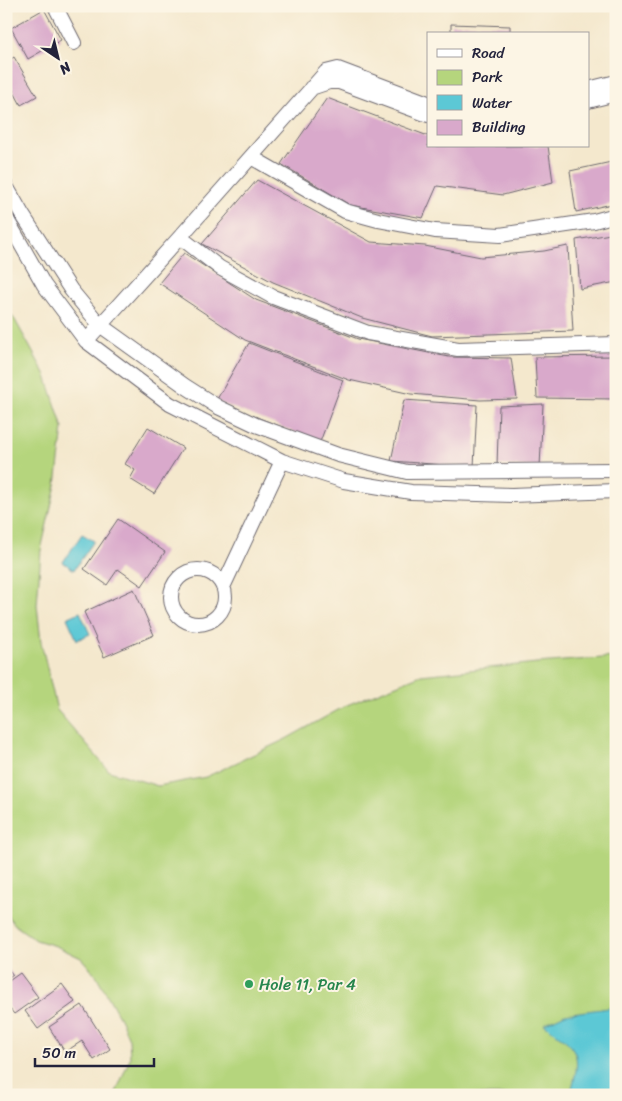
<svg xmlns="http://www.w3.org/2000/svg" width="622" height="1101" viewBox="0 0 622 1101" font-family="Sriracha,sans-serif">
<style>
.green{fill:#b5d57d;stroke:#6c7c5c}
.water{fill:#5cc8d5;stroke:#3f7588}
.building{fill:#d9a9cb}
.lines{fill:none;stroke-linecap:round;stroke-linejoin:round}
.minor-casing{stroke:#6c676e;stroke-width:16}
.minor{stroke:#fff;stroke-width:14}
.leisure-dot{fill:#2e9e5b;stroke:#fcf5e5;stroke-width:2}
.labels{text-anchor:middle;stroke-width:4;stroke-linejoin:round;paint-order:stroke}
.leisure-label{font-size:16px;fill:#27864d;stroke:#fcf5e5;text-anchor:start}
</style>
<rect width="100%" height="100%" fill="#fcf5e5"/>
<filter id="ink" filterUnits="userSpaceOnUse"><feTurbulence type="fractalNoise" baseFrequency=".02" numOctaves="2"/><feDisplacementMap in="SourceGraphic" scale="10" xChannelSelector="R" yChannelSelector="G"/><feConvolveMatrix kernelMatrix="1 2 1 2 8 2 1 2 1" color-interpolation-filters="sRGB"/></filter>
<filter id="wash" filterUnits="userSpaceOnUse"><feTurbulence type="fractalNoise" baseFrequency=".0096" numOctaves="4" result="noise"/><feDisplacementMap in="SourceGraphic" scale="20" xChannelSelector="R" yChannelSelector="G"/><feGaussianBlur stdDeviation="1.12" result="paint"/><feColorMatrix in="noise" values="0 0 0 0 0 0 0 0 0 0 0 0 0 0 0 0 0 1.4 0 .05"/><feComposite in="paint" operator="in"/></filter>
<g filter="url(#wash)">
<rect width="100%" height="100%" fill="#f4e8cd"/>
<path class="green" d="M6 309 15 320 46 376 63 428 56 485 41 550 37 605 41 642 57 710 109 771 158 786 206 777 286 739 347 705 421 675 537 663 616 657V1095H115L130 1058 129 1039 121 1020 96 975 81 958 56 946 36 940 16 926 6 914Z"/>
<path class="water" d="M82 534 94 541 74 570 63 562Z
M80 612 90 634 77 640 67 618Z
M616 1007V1095H570C583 1051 578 1049 544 1024L565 1014Z"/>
<g id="blocks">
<path class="building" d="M44 9 61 40 28 59 11 28Z
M451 24 510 26V34H451Z
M14 57 37 96 21 105 8 81H6V62Z
M327 98 428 136V146H548L553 182 503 195 437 186 423 218 350 205 281 164Z
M616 161V203L576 212 570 171Z
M257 180 371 242 425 246 481 257 544 251 568 246 573 331 432 336 362 318 273 282 202 244Z
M616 233V282L580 289 576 240Z
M184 253 256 300 358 339 449 357 511 358 517 399 480 400 411 394 349 380 245 340 159 283Z
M249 343 343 380 320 442 216 401Z
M616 356V399L537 398 535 357Z
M404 400 477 405 474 467 391 461Z
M543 404 540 467 497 465 499 406Z
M148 427 183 448 154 494 130 479 135 470 125 464Z
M118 519 165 552 142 586 118 569 107 585 84 569Z
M134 589 154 635 104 657 84 612Z
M6 966 13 975 6 980Z
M20 973 38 997 14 1014 6 1004V983Z
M62 984 75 1002 38 1029 25 1011Z
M82 1005 110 1049 94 1060 82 1041 65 1052 49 1027Z"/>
</g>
</g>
<g filter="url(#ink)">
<use href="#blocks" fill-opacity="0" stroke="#6c676e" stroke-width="1"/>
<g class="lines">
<g class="minor-casing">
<path id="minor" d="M55 6 74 43
M311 88 329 82H339L428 115
M588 89 616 82
M588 101 616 94
M251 157 345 211 378 220 435 231 500 235 594 221 616 215
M6 186 22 214 71 290 100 325 185 386 218 407 256 425 338 455 407 472 616 470
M6 218 44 285 86 341 170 404 282 461 344 481 411 492 512 495 616 491
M180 237 220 268 273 297 368 333 458 349 616 344
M86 341 180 237 326 72 338 69 428 103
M171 597a27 27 0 1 1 54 0a27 27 0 1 1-54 0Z
M223 587 282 461"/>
</g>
<use href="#minor" class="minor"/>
</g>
</g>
<circle class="leisure-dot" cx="249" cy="984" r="5"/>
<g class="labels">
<g class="leisure-label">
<text x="259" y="990">Hole 11, Par 4</text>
</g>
</g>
<rect width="622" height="1101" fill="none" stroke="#fcf5e5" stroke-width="25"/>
<rect x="427" y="32" width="162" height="115" fill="#fcf5e5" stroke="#a5a1a1"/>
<rect x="437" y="49" width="25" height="8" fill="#ffffff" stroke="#a5a1a1"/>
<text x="472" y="58" font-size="15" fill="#22223b">Road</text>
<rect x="437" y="70" width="25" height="15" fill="#b5d57d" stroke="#a5a1a1"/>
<text x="472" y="82" font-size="15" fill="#22223b">Park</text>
<rect x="437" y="95" width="25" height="15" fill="#5cc8d5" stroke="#a5a1a1"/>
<text x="472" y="108" font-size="15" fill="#22223b">Water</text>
<rect x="437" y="120" width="25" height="15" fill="#d9a9cb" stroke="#a5a1a1"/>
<text x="472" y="132" font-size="15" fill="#22223b">Building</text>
<g transform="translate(58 58) rotate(145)" stroke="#fcf5e5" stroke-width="4" paint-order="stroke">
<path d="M0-4L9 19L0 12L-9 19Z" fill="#22223b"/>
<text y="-8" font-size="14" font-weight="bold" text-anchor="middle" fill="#22223b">N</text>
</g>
<path d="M35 1058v8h119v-8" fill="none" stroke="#22223b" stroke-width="2.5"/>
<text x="42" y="1058" font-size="15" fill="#22223b" stroke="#fcf5e5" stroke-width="4" paint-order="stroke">50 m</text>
</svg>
